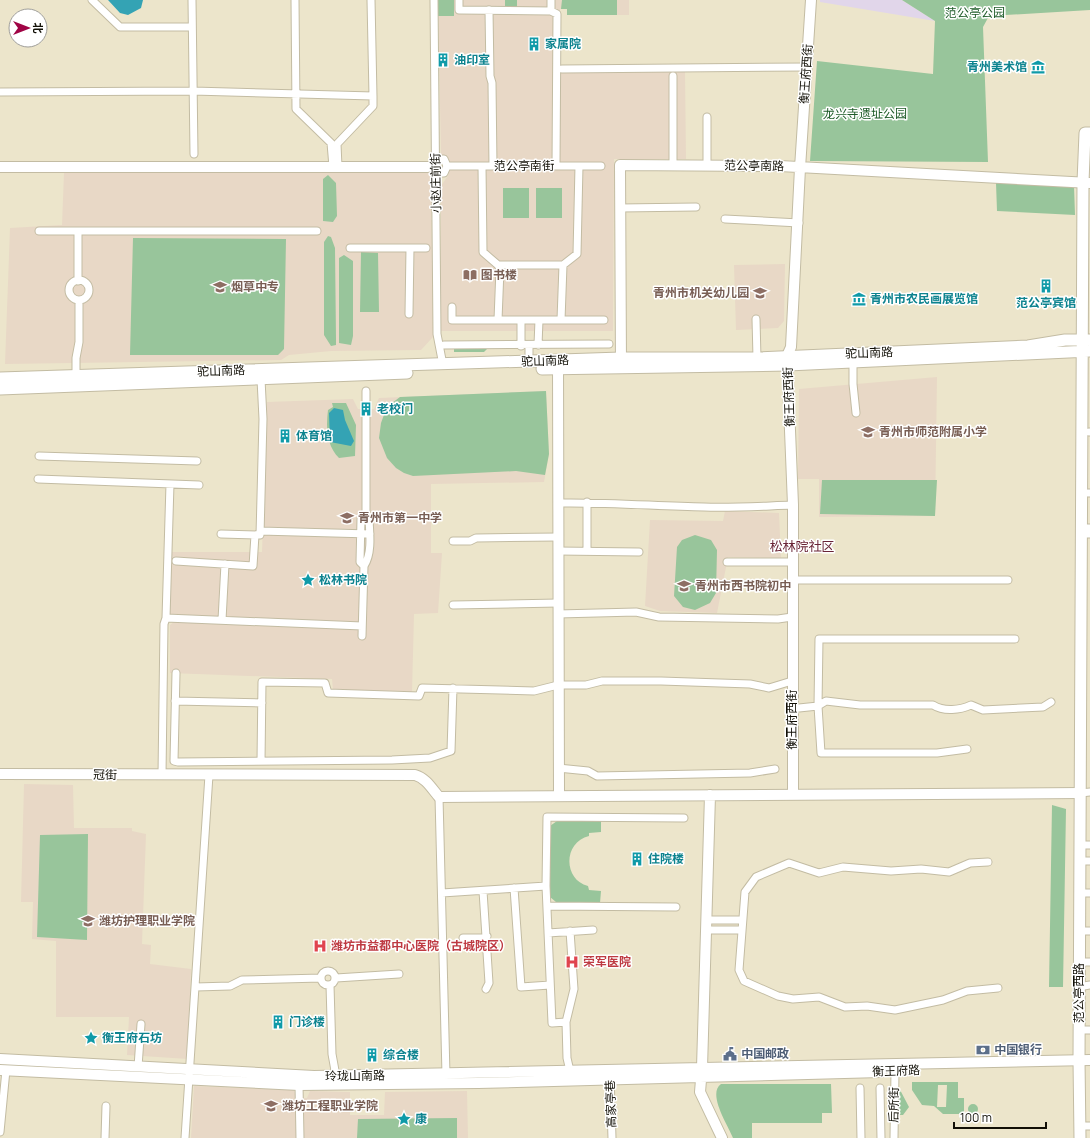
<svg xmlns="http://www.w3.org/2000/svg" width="1090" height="1138" viewBox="0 0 1090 1138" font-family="Manrope,'Noto Sans SC',sans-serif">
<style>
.industrial{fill:#e1d6ea}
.education{fill:#e8d8c6}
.green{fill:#98c59b;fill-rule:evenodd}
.water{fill:#34a3b4}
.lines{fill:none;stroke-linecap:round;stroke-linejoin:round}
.street-casing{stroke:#c3bca3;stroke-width:9}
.secondary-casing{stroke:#c3bca3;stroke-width:12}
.primary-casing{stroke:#c3bca3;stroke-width:13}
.street{stroke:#fff;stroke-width:7}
.secondary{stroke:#fff;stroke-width:10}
.primary{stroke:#fff;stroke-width:11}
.labels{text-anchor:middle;stroke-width:3;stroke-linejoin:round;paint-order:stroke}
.park-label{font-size:12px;fill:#1d5b27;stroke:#fff}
.culture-label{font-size:12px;font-weight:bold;fill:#0d838f;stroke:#fff;text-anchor:start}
.street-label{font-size:12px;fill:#110f06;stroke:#fff}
.education-label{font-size:12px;font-weight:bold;fill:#785e54;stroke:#fff;text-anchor:start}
.health-label{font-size:12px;font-weight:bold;fill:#be3a42;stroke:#fff;text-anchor:start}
.service-label{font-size:12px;font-weight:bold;fill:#4e5e75;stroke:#fff;text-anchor:start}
.neighbourhood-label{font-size:13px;fill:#692436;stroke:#fff}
</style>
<rect width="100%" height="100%" fill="#ece5cb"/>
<path class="industrial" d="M820 0H902L935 21 820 2Z"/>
<path class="education" d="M438 0H629V15H567V9H560L559 72 685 71 686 159H614L613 331H441V186L449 174V159L441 154Z
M431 171 433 337 421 350 331 351 289 355 281 360 5 364 10 228 62 225 64 173Z
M785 264 784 321 778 328 736 330 734 265Z
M937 377 935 516 819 517V479H798L799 389Z
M546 391 549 454 544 482 431 484V553H442L438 613 414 614 412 693 333 690 332 679 170 673V625L174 622 170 615 172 552H262L267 402 353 399 358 409H374L379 398Z
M725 511 779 513 781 558 728 557 717 613 660 611 645 606 650 520 723 521Z
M24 784 73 785 74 828H132V831L146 834 142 944 151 945 150 964 191 969 188 1059 127 1055 129 1017H56V941L32 939 33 902H21Z
M194 1086 294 1090 296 1098H307L310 1091 350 1092V1115H384L385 1092 467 1091 468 1138H191Z"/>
<path class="green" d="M438 0H454V16H438Z
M505 0H517V8H505Z
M562 0H617V15H567V9H561Z
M902 0H1090V10L989 16 983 27 988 162 810 161 817 61 933 74 935 21Z
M328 175 336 183 337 216 333 222 323 221V179Z
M996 183 1074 186 1075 215 997 211Z
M503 188H529V218H503Z
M536 188H562V218H536Z
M328 236 331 237 335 248 336 340V345L331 346 324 335V242Z
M133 238 286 239 284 349 278 355H130Z
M361 252 378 253 379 312H360Z
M344 255 353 261V336L351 345 339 343V258Z
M454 347H484L488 348 484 352H454Z
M546 391 549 454 545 475 516 471 413 476 404 473 396 468 387 458 379 438 381 423 385 412 388 406 400 397Z
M332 403H346L356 425 355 456 339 458C326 445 326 427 328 410L333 407Z
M822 480H937L935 516 820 514Z
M695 535 711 540 717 550 716 593 710 603 695 610 683 607 674 596 677 547 682 540Z
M1052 805 1066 809 1063 987H1049Z
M557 821H601V832L589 833V836C563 842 563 880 588 886L589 890 601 891 600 903 556 902 550 897V826Z
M88 834 87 940 37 937 40 835Z
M912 1082H958V1098H964V1114H943L934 1106 922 1105 912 1090ZM938 1085H947L946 1107H937Z
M721 1084H831L832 1113H822V1123H752V1138H733C728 1125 707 1094 721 1084Z
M898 1086 909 1107 903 1115H898Z
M968 1109a5 5 0 1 1 10 0a5 5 0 1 1-10 0Z
M457 1118V1138H357L358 1119Z"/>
<path class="water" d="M108 0H143L141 8 128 15 120 13Z
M334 408 343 410 345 420 354 441 351 446 330 442 329 413Z"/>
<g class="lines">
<g class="street-casing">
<path id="street" d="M92 0 120 27H192
M192 0 194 154
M295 0 296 109 331 143 333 167
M434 0 437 334 443 365
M459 0V10L551 11 557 14 556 166
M489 10 490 76 492 83 493 166
M551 11V0
M562 69 807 67
M673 76V166
M0 92 193 91 373 96 371 0
M436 159H444L447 166 444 173H436
M447 166H601
M482 166 483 252 498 265 500 269 498 320
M707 166V117
M338 167 337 144 373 106V96
M620 208 696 207
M725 219 799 223
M39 231H317
M78 231V281
M350 248H426
M498 265H563
M69 290a10 10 0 1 1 20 0a10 10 0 1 1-20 0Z
M452 307V320H604
M409 314 410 248
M756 319 757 358
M561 320 563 265 577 254 579 166
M444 345 609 344
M538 345 539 320
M521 346V320
M529 346V354
M853 360V384L856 413
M76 376V358L79 342V300
M366 406V391
M1089 432H1090
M39 456 197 461
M38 479 199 485
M1088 493H1090
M587 502V551
M558 503C607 502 655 506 704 507 734 508 763 506 793 505
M1087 528H1090
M260 531 370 534
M221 534 260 535 263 419 261 379
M1087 534H1090
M453 541H470L476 538 558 537
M558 551 639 552
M176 561 253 566 255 535
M727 562H792
M364 566 360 562 361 519 366 518
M792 580H1008
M453 605 558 603
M558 614 636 612 659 617 778 619 792 617
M166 618 362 626
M222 620 225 564
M362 636 364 566C372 554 370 535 369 520L366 518V412
M176 673 174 761 178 762 392 760 430 758 451 751 453 688
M175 701 262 703
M799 708 818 706 826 701 860 705H933C944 712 960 710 971 705L983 710 1043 707 1051 702
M967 749 937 753H821L818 706 819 639H1015
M261 761 262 682 325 683 328 693 419 696 422 688 534 691 558 685H586L602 681H661L750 684 769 688 792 681
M558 768 588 771 597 776 750 773 775 769
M162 775 164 624 166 618 170 484
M1081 793 1090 792
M439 797 446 1075
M1084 845H1090
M1084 861H1090
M988 862 970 863 949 872 921 869 891 871 843 867 819 873 789 863 756 877 745 892 739 970 744 981 778 996 793 999 819 997 845 1007 867 1006 895 1010 943 1000 967 991 998 988
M514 888 521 987 550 985
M483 891 489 983 486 989
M442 893 546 886
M1084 893H1090
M547 906 676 907
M707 920H742
M706 930H742
M1084 931H1090
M548 933 593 930
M463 938H482L487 936
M1084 962H1090
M321 978a7 7 0 1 1 14 0a7 7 0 1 1-14 0Z
M336 978 399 974
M330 985 332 1054 336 1076
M1084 986 1090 985
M196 987 230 986 242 980 321 978
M566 1022 552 1023 546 886 547 817 684 818
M1084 1030H1090
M138 1067 141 1024
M570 1071 567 1058 566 1022 574 989 570 931
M610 1076 612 1138
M299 1085 300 1138
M860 1088 861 1138
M880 1088 881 1138
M1084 1126H1090
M0 1132 6 1070
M105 1138 106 1106
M185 1138 209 775
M894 1138 895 1071"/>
</g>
<g class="secondary-casing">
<path id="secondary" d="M0 167H428
M558 361 559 795
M621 365 620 165 780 166 1090 183
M0 774 415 775C426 778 432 789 439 797L1081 793
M793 794V505L787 356 791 347 800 168 811 0
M710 795 702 1068 700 1092 722 1138
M0 1059 314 1076 1090 1060
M0 1070 299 1085 478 1083 881 1072"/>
</g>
<g class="primary-casing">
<path id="primary" d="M542 369 788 365 1090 351
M0 378 621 358H757L1028 346 1065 340H1090
M0 389 407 373
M1080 1138 1079 1060 1083 182 1085 133H1090"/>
</g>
<use href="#street" class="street"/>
<use href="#secondary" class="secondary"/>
<use href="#primary" class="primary"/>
</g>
<defs>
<g id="building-bare" transform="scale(1.08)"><path d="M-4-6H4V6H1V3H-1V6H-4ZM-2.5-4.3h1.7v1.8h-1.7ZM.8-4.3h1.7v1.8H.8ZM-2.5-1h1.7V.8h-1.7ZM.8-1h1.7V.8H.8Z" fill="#0f9aa8" stroke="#fff" stroke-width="2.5" paint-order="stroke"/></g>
<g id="museum-bare" transform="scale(1.08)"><path d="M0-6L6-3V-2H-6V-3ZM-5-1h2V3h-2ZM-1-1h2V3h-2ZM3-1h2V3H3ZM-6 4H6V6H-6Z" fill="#0f9aa8" stroke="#fff" stroke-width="2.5" paint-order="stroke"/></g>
<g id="library-bare" transform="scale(1.08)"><path d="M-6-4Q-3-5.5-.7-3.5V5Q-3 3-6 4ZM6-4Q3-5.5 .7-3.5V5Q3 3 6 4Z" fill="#8d6e63" stroke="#fff" stroke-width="2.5" paint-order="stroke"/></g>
<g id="school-bare" transform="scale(1.08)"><path d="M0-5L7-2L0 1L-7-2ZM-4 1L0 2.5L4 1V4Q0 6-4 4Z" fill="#8d6e63" stroke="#fff" stroke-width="2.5" paint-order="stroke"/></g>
<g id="sight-bare" transform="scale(1.08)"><path d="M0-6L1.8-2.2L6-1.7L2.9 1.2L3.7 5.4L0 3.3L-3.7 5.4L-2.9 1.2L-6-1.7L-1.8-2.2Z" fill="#0f9aa8" stroke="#fff" stroke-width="2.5" paint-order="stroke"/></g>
<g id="university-bare" transform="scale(1.08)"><path d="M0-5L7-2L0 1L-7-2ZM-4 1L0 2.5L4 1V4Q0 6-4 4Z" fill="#8d6e63" stroke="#fff" stroke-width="2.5" paint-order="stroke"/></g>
<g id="hospital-bare" transform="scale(1.08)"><path d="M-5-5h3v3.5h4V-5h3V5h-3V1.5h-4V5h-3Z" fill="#e0444e" stroke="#fff" stroke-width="2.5" paint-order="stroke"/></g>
<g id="bank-bare" transform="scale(1.08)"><path d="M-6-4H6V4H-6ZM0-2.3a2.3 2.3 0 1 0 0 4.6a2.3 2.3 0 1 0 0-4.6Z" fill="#5c6f8a" stroke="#fff" stroke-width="2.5" paint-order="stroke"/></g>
<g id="civic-bare" transform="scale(1.08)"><path d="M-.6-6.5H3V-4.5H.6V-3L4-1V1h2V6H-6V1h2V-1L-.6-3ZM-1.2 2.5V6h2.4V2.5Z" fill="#5c6f8a" stroke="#fff" stroke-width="2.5" paint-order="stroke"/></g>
</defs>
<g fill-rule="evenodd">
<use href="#building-bare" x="534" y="44"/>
<use href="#building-bare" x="443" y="60"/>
<use href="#museum-bare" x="1038" y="67"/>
<use href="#library-bare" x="470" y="275"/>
<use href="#building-bare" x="1046" y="286"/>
<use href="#school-bare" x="220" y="287"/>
<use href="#school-bare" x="760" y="293"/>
<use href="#museum-bare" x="859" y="299"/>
<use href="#building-bare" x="366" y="409"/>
<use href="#school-bare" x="868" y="432"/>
<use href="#building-bare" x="285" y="436"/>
<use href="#school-bare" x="347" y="518"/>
<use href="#sight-bare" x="308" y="580"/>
<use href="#school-bare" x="684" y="586"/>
<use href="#building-bare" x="637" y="859"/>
<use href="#university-bare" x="88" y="921"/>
<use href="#hospital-bare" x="320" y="946"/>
<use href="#hospital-bare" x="572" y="962"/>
<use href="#building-bare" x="278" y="1022"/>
<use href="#sight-bare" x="91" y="1038"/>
<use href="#bank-bare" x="983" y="1050"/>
<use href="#civic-bare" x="730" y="1054"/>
<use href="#building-bare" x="372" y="1055"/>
<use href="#university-bare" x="271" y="1106"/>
<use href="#sight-bare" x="404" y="1119"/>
</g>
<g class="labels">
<g class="park-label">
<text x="975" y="17">范公亭公园</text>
<text x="865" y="118">龙兴寺遗址公园</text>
</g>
<g class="culture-label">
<text x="545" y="48">家属院</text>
<text x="454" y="64">油印室</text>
<text x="1027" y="71" text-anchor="end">青州美术馆</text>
<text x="870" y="303">青州市农民画展览馆</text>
<text x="1046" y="307" text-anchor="middle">范公亭宾馆</text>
<text x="377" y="413">老校门</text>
<text x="296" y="440">体育馆</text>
<text x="319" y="584">松林书院</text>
<text x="648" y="863">住院楼</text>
<text x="289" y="1026">门诊楼</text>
<text x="102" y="1042">衡王府石坊</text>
<text x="383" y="1059">综合楼</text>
<text x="415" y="1123">康</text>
</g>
<g class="street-label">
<text transform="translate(806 74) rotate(-86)" y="4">衡王府西街</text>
<text x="524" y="170">范公亭南街</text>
<text transform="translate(754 166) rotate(1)" y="4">范公亭南路</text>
<text transform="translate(436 183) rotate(-91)" y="4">小赵庄前街</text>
<text transform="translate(869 353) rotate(-2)" y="4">驼山南路</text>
<text transform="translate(545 361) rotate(-2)" y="4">驼山南路</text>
<text transform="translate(221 371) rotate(-2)" y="4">驼山南路</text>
<text transform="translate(789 397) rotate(-92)" y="4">衡王府西街</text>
<text transform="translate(792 720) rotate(-90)" y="4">衡王府西街</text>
<text transform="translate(105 775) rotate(1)" y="4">冠街</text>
<text transform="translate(1079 993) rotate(-90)" y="4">范公亭西路</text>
<text transform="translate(896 1071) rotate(-2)" y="4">衡王府路</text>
<text transform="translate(355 1076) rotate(-1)" y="4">玲珑山南路</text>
<text transform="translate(611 1104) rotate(-92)" y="4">高家亭巷</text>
<text transform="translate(894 1105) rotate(-89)" y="4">后所街</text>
</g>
<g class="education-label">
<text x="481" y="279">图书楼</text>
<text x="231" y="291">烟草中专</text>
<text x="749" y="297" text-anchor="end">青州市机关幼儿园</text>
<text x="879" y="436">青州市师范附属小学</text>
<text x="358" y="522">青州市第一中学</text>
<text x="695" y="590">青州市西书院初中</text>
<text x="99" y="925">潍坊护理职业学院</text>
<text x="282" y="1110">潍坊工程职业学院</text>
</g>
<g class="health-label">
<text x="331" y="950">潍坊市益都中心医院（古城院区）</text>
<text x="583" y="966">荣军医院</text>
</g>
<g class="service-label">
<text x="994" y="1054">中国银行</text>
<text x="741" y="1058">中国邮政</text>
</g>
<g class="neighbourhood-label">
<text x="802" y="551">松林院社区</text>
</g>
</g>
<g transform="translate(28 28) rotate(90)"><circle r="19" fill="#ffffff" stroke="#a09f9b"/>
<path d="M0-3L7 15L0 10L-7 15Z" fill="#a00445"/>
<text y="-6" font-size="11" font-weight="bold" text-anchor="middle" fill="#110f06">北</text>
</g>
<path d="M954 1122v6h92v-6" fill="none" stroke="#110f06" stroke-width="2"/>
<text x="960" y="1122" font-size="12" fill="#110f06" stroke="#ffffff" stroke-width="3" paint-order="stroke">100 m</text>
</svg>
